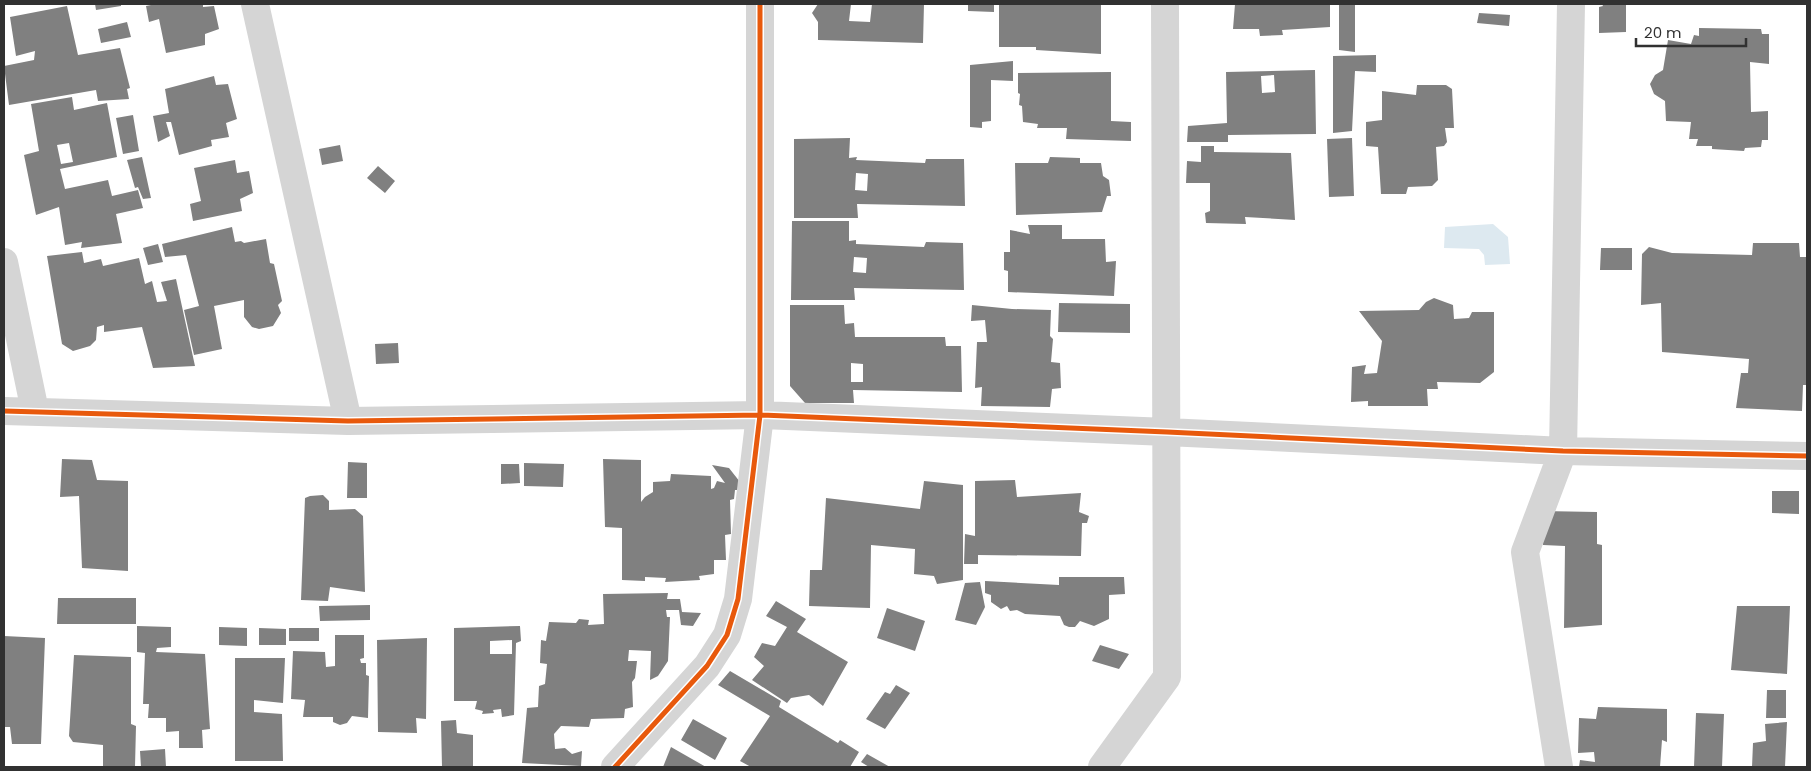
<svg xmlns="http://www.w3.org/2000/svg" width="1811" height="771" viewBox="0 0 1811 771" font-family="Poppins,sans-serif">
<style>
.water{fill:#dde9f0}
.building{fill:#808080;fill-rule:evenodd}
.lines{fill:none;stroke-linecap:round;stroke-linejoin:round}
.minor{stroke:#d5d5d5;stroke-width:28}
.cycleway-casing{stroke:#fff;stroke-width:8}
.cycleway{stroke:#e8590c;stroke-width:5}
</style>
<rect width="100%" height="100%" fill="#fff"/>
<path class="water" d="M1493 224 1508 237 1510 264 1485 265 1484 255 1479 249 1444 248 1445 227Z"/>
<path class="building" d="M95 4H121V6L96 10Z
M156 4H203V7L214 6 219 29 205 34V45L166 53 159 19 149 22 146 6Z
M818 4H851L849 21 870 22 872 4H924L923 43 818 40V22L812 13Z
M968 4H994V12L968 11Z
M999 4H1101V54L1036 50V47H999Z
M1235 4H1330V27L1282 30 1283 35 1260 36 1259 29H1233Z
M1339 4H1355V52L1339 50Z
M1602 4H1626V32L1599 33V7L1603 6Z
M67 6 78 55 120 48 130 88 127 89 129 99 98 101 96 90 9 105 4 66 34 60 35 51 16 56 10 17Z
M1479 13 1510 15 1509 26 1477 23Z
M127 22 131 37 101 43 98 29Z
M1699 28 1761 29 1762 34H1769V64L1750 62 1751 112 1768 111V140H1762L1761 147 1745 148 1744 151 1712 149V146H1696L1698 139H1689L1691 122 1666 121 1665 101 1654 94 1650 84 1655 75 1663 70 1668 40 1691 44 1694 35 1699 36Z
M1376 55V72L1355 71 1352 131 1333 133V56Z
M1013 61V81L991 80V121L982 122V128L970 127V65Z
M1315 70 1316 134 1228 135V142H1187L1188 126 1227 123 1226 72ZM1274 75 1275 92 1262 93 1261 76Z
M1111 72V121L1131 122V141L1066 139 1067 128H1037L1038 124 1023 122 1022 106 1019 105 1020 94 1018 93V73Z
M214 76 216 85 228 84 237 119 226 123 229 137 211 140 212 146 179 155 171 122H166L170 136 158 142 153 116 169 113 165 89Z
M1417 85H1446L1452 89 1454 128H1445L1447 142 1444 146 1436 147 1438 180 1432 186 1408 187 1406 194H1381L1378 147 1366 146V122L1382 120V91L1416 95Z
M72 97 74 110 107 103 117 157 60 169 65 189 108 180 112 196 138 190 143 208 116 214 122 243 81 248 82 242 65 245 59 207 36 215 24 155 39 151 31 104ZM69 143 73 162 61 164 57 145Z
M133 115 139 151 123 154 116 118Z
M850 138 849 158 857 157 856 160 925 163 926 159H964L965 206 857 204 858 218H794V139ZM856 173 868 174 867 191 855 190Z
M1352 138 1354 196 1329 197 1327 139Z
M340 145 343 161 322 165 319 149Z
M1201 146H1214V152L1291 153 1295 220 1245 217 1246 224 1206 223 1205 213 1210 211V183H1186L1187 161 1201 162Z
M142 157 151 198 143 199 138 187 135 188 127 160Z
M1050 157 1080 158V163H1101L1103 176 1109 180 1111 196H1107L1102 212 1016 215 1015 163H1048Z
M235 160 237 173 249 171 253 193 240 199 242 211 193 221 190 204 201 201 194 168Z
M378 166 395 181 385 193 367 178Z
M792 221H849V241L856 240V244L924 247 926 242 963 243 964 290 854 288 855 300H791ZM854 257 867 258 866 273 853 272Z
M1028 225H1062V239H1105L1106 262 1116 261 1114 296 1008 292V271L1004 270V252H1010V230L1030 234Z
M232 227 235 242 241 241 244 243 266 239 270 263 274 264 282 301 278 305 281 313 273 326 259 329 252 327 244 317V300L214 306 222 349 194 355 184 310 199 306 186 255 165 257 162 244Z
M1753 243H1799L1800 257H1807V385H1803L1802 411 1736 408 1741 373H1748L1749 359 1662 352 1661 303 1641 305 1642 254 1649 247 1672 253 1752 255Z
M158 244 163 262 148 265 143 248Z
M1601 248H1632V270H1600Z
M82 252 84 263 101 259 103 266 139 258 145 284 152 281 157 302 167 301 161 282 176 279 195 366 153 368 142 327 104 332V325L97 327 96 340 90 346 73 351 62 344 47 256Z
M1434 298 1453 305 1454 319 1469 318 1472 312H1494V372L1480 383 1437 382 1438 389H1427L1428 406H1368V401L1351 402 1352 367 1366 365 1364 374 1377 373 1382 341 1359 311 1419 310 1426 302Z
M1059 303 1130 304V333L1058 332Z
M790 305H844L845 324 854 323 855 337H945L946 346H961L962 392 853 390 854 403H805L790 386ZM851 363 863 364V382H851Z
M972 305 1012 309 1051 310 1050 336 1053 339 1051 362 1060 363 1061 388 1052 389 1050 407 981 406 982 387 975 388 977 342H987L985 320 971 321Z
M398 343 399 363 376 364 375 344Z
M62 459 92 460 97 480 128 481V571L82 568 79 496 60 497Z
M603 459 641 460V502L645 497 653 492V482L670 481 671 474 711 476V489L714 488 717 481 725 483 712 465 729 468 740 482 738 490H735L734 499 730 500 731 534 725 535 726 560H714V574L699 576 700 580 665 582 666 578 645 577V581L622 580V528L605 527Z
M348 462 367 463V498H347Z
M524 463 564 464 563 487 524 486Z
M501 464H519L520 483 501 484Z
M1015 480 1017 497 1081 493 1079 512 1089 516 1087 523H1082L1081 556 978 555V564H964L965 534 975 536V481Z
M924 481 963 485V580L937 584 934 576 914 574 915 549 871 545 870 608 809 606 810 570H822L826 498 920 509Z
M1772 491H1799V514L1772 513Z
M323 495 329 501V510L355 509 363 516 365 592 330 587 328 601 301 600 305 498 310 496Z
M1542 511 1597 512V544L1602 545V625L1564 628 1565 546 1543 545Z
M1059 577H1124L1125 594 1109 595V619L1094 626 1080 621 1075 627H1069L1064 625 1060 616 1025 614 1017 610 1010 611 1007 606 1001 609 991 602V595L985 593V581L1059 585Z
M980 582 985 607 976 625 955 620 965 583Z
M668 593 667 599H680L682 612 701 613 693 626 681 625 679 610H666L667 617H670L668 661 658 676 650 680 651 651 629 650 628 661H637L635 678 632 682 633 707 625 709 624 718 591 719 589 727 561 726 554 734 555 749 565 748 572 754 582 751 581 766 522 763 527 708 538 707 539 686 545 684 547 664 540 663 541 640 546 641 549 622 576 623 579 619 589 620 588 625 604 624 603 594Z
M58 598H136V624H57Z
M776 601 806 619 797 632 848 662 823 706 809 695 791 698 787 703 752 680 764 666 754 657 762 643 775 646 787 627 766 616Z
M370 605V620L320 621 319 606Z
M1737 606H1790L1787 674 1731 670Z
M887 608 925 621 915 651 877 638Z
M137 626 171 627V647L157 648 156 652 205 654 210 729 202 730 203 748H179V731L166 732V718H148L149 704H143L145 653 137 652Z
M520 626 521 641 516 643 514 715 502 717 501 709 493 710 494 713 482 714 483 711 475 709 477 701H454V628ZM512 640V654H490V641Z
M219 627 247 628V646L219 645Z
M259 628 286 629V645H259Z
M289 628H319V641H289Z
M335 635H364V658L360 659 361 663H366V675L369 676 368 718 352 716 347 723 340 725 333 722V717H303L305 700 291 699 293 651 325 652 326 667 335 666Z
M4 636 45 638 41 744H12L10 727H4Z
M427 638 426 719 416 718 417 733 378 732 377 640Z
M1100 645 1129 654 1119 669 1092 661Z
M74 655 131 657V724L136 726 135 767H103V745L73 742 69 736Z
M235 658H285L283 703 254 700V712L282 714 283 761H235Z
M730 671 781 701 779 707 838 743 840 740 859 752 850 767H751L740 761 770 716 718 685Z
M896 685 910 693 885 729 866 719 885 692 890 694Z
M1767 690H1786V718H1766Z
M1598 707 1667 709V742L1662 740 1660 767H1579L1580 760 1595 762 1594 752 1578 753 1579 718 1596 719Z
M1696 713 1724 714 1722 767H1694Z
M693 719 727 738 715 760 681 740Z
M456 720 457 733 473 735V766L442 767 441 721Z
M1787 722 1785 767H1752L1753 743 1766 741 1765 724Z
M671 747 706 767H663Z
M165 749 166 767H141L140 751Z
M867 754 890 767H869L861 762Z"/>
<g class="lines">
<path class="minor" d="M255 4 348 421
M4 262 35 411
M4 411 348 421 760 415 1167 432 1563 451 1807 456
M615 767 707 666 727 635 738 599 760 415V4
M1102 767 1167 677 1165 4
M1559 767 1525 552 1563 451 1571 4"/>
<g class="cycleway-casing">
<path id="cycleway" d="M4 411 348 421 760 415 1167 432 1563 451 1807 456
M615 767 707 666 727 635 738 599 760 415V4"/>
</g>
<use href="#cycleway" class="cycleway"/>
</g>
<rect width="1811" height="771" fill="none" stroke="#313131" stroke-width="10"/>
<path d="M1636 38v8h110v-8" fill="none" stroke="#313131" stroke-width="2.5"/>
<text x="1644" y="38" font-size="15" fill="#313131" stroke="#ffffff" stroke-width="4" paint-order="stroke">20 m</text>
</svg>
